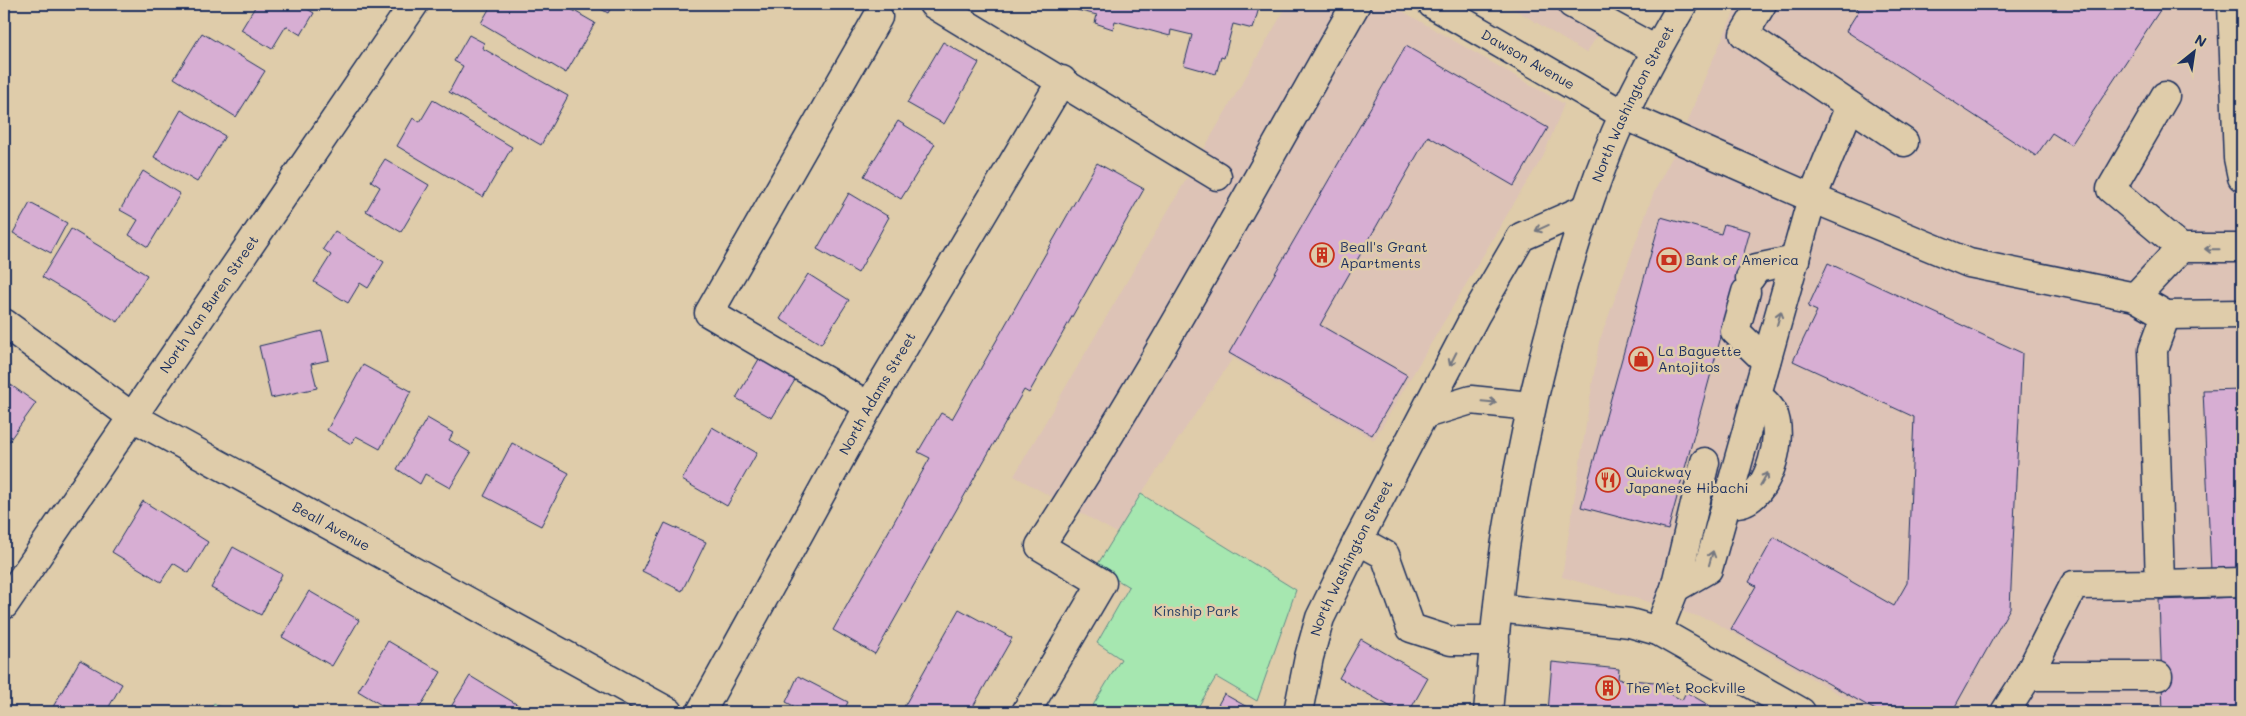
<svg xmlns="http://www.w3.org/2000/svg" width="2246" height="716" viewBox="0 0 2246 716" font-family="Mali,sans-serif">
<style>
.built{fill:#ddc3b6}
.green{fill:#a6e7b0;stroke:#608b87}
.building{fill:#d7aed3;stroke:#1b2f5e}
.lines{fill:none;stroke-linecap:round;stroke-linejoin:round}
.minor-casing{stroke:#1b2f5e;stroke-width:31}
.minor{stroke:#dfccaa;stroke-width:28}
.oneway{stroke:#737680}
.labels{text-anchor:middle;stroke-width:5;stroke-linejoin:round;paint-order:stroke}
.street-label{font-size:14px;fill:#1b2f5e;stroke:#dfccaa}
.poi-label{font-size:14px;fill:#1b2f5e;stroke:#dfccaa;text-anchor:start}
.park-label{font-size:14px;fill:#294166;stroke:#dfccaa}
</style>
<rect width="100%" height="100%" fill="#dfccaa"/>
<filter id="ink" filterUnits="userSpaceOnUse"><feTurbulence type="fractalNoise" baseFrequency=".02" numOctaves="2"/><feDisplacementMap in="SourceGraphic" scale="10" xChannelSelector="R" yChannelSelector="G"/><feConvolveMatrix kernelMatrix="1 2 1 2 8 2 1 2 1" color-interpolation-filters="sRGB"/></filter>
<g filter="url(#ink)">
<path class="built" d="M1288 4H1390L1564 104 1543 157 1517 198 1374 440 1233 358 1141 494 1117 533 1014 476Z
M1506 4H1619L1586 53Z
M1738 4H2242V712H1953L2004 613 1950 712H1870L1711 620 1562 577 1599 342 1654 192 1681 140 1705 77Z"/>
<path class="green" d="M1141 494 1296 590 1257 701 1216 677 1195 712H1089L1121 659 1097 643 1129 587 1096 567Z
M214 703 229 712H209Z"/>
<path class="building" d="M250 4H299L314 13 301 35 286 26 272 49 241 30 255 7Z
M492 4H562L595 23 566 73 481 23Z
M592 4H613L608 13Z
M1078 4H1260L1253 29 1233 24 1224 58 1221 57 1216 74 1184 65 1192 35 1171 30 1170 36 1115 21 1113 29 1095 23 1097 15 1077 10Z
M1849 4H2164L2071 145 2052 133 2036 156 1846 31 1859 10Z
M202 33 265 71 236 117 174 78Z
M469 35 484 43 482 48 568 96 541 145 449 92 463 66 454 61Z
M943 42 979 63 944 124 907 103Z
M1406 46 1548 128 1514 186 1428 136 1320 325 1407 375 1372 435 1229 353Z
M433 100 512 147 483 197 397 146 413 118 420 122Z
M181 110 225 136 197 182 154 157Z
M898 121 935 144 901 199 864 176Z
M385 159 429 185 401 232 366 211 380 187 371 181Z
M1097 163 1144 189 1029 393 1024 390 875 654 833 630 930 458 918 452 941 413 952 419Z
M143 171 180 194 148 247 129 235 138 220 120 210Z
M849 193 889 217 858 273 817 249Z
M30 203 67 223 51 253 13 233Z
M1661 217 1721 234 1724 224 1750 231 1668 530 1581 507Z
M71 229 147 275 118 322 42 277Z
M335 231 384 262 368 288 360 283 348 303 314 282 331 255 323 249Z
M1828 263 2022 353 2010 608 1952 712H1879L1731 629 1756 586 1749 582 1774 537 1894 606 1907 583 1914 417 1793 361 1817 311 1808 307Z
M808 274 849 300 821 344 780 319Z
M322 331 329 360 311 364 317 388 271 398 259 346Z
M762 354 798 375 772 418 736 398Z
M363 365 411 391 380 449 356 436 351 444 327 430Z
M4 380 36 403 4 448Z
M2242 389V569L2211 571 2203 390Z
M427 418 453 433 449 440 471 453 450 488 425 474 420 484 397 469Z
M712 427 757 453 727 506 682 480Z
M512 443 569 473 541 526 484 496Z
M143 501 208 542 189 573 173 563 161 582 112 552Z
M665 523 706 542 682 591 642 571Z
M233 547 282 574 261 615 211 588Z
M309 591 359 620 332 666 282 637Z
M2242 597V712H2163L2159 600Z
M959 609 1012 638 970 712H901Z
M1361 639 1428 678 1409 712H1400L1339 678Z
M388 641 441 672 417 712H393L358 691Z
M80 660 122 684 106 712H50Z
M1552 662 1619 669 1618 679 1667 683 1666 692 1682 700 1686 692 1719 711 1718 712H1548Z
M470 676 518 705 513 712H453L449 710Z
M798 676 848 702 843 712H805L786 702Z
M1224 694 1256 712H1214Z"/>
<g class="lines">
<g class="minor-casing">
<g id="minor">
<path d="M933 4 1217 176"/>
<path id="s1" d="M1432 4 1624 115 1812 198 1969 263 2135 297 2166 315 2242 314"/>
<path d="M1572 4 1656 50"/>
<path d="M1762 4 1744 34 1904 142"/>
<path d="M2232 4 2238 158 2242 177"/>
<path d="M2165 96 2111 189 2181 248H2242"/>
<path d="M1750 278 1757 268 1795 260"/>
<path d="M1746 292 1735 331 1766 361"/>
<path d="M2135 297 2181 248"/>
<path id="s2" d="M4 323 131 416 669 712"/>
<path d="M869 406 709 313 878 17"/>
<path d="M1425 414 1471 400 1531 406"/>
<path d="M1726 504C1732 503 1740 504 1745 501 1770 490 1784 436 1773 413 1770 406 1762 400 1757 395"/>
<path d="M1358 540 1385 555 1411 628 1451 641H1495"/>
<path d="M2160 584 2242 582"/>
<path d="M1675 588 1708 569 1812 198 1850 106"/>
<path id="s3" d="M4 605 414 4"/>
<path d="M1498 608 1630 623 1658 631 1801 712"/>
<path d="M1658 631 1675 588 1705 462"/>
<path d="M2028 676H2158"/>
<path id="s4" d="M701 712 869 406 1062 80"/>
<path d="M1026 712 1102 583 1040 546C1154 370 1253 185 1356 4"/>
<path id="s5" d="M1298 712 1309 657 1320 618 1358 540 1475 316 1521 237 1587 208"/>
<path id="s6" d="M1488 712C1493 657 1497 602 1505 547 1519 457 1539 368 1564 281 1581 224 1599 168 1624 114 1642 76 1662 40 1683 4"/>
<path d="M2005 712 2028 676 2074 585 2160 584 2153 350 2166 315"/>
</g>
</g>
<use href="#minor" class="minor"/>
</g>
<defs><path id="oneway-shaft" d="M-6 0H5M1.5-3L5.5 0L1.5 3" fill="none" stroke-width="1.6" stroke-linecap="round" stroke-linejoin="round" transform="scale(1.25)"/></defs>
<g class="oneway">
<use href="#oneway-shaft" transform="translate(1542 228) rotate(156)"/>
<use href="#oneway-shaft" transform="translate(2212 249) rotate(-179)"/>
<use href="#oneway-shaft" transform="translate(1779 318) rotate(-74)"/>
<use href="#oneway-shaft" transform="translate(1453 359) rotate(117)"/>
<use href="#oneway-shaft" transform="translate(1489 402) rotate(5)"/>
<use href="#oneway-shaft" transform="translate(1764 479) rotate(-60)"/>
<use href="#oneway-shaft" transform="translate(1711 558) rotate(-74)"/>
</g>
</g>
<defs>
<g id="building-ring" transform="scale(1.25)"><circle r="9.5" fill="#dfccaa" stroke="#c8321e" stroke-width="1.5"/><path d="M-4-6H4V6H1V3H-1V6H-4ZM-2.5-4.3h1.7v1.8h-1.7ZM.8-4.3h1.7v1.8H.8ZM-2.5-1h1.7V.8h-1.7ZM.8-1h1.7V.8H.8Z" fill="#c8321e"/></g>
<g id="bank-ring" transform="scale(1.25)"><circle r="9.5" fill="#dfccaa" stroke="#c8321e" stroke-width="1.5"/><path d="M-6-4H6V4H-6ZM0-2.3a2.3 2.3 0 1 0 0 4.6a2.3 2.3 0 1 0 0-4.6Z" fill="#c8321e"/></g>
<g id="shop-ring" transform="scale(1.25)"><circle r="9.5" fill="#dfccaa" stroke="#c8321e" stroke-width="1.5"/><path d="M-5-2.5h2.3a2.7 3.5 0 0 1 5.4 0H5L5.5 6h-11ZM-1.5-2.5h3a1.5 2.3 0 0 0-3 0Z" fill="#c8321e"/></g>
<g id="restaurant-ring" transform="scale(1.25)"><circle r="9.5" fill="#dfccaa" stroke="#c8321e" stroke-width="1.5"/><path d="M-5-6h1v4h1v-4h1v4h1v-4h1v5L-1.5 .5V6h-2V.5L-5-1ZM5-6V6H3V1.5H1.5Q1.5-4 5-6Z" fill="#c8321e"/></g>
</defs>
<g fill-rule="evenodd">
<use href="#building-ring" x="1322" y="255"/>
<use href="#bank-ring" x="1669" y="260"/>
<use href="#shop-ring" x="1641" y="359"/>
<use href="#restaurant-ring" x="1608" y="480"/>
<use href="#building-ring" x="1608" y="688"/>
</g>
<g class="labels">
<g class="street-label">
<text dy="5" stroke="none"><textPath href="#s1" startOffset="111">Dawson Avenue</textPath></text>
<text dy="5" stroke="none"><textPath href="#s6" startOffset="629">North Washington Street</textPath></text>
<text dy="5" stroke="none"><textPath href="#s3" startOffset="364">North Van Buren Street</textPath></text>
<text dy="5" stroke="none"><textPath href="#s4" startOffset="364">North Adams Street</textPath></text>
<text dy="5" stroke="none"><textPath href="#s2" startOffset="386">Beall Avenue</textPath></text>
<text dy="5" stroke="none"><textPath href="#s5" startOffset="164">North Washington Street</textPath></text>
</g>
<g class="poi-label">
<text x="1340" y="252">Beall's Grant<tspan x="1340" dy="16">Apartments</tspan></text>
<text x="1686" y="265">Bank of America</text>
<text x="1658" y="356">La Baguette<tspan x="1658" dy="16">Antojitos</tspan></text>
<text x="1626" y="477">Quickway<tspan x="1626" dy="16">Japanese Hibachi</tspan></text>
<text x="1626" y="693">The Met Rockville</text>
</g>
<g class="park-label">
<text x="1196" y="616">Kinship Park</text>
</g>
</g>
<rect width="2246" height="716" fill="none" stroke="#dfccaa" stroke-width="20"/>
<rect x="10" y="10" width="2226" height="696" fill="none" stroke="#1b2f5e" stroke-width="2" filter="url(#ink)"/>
<g transform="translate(2194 52) rotate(30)" stroke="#dfccaa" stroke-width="4" paint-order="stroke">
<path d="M0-4L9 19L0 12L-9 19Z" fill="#1b2f5e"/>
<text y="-8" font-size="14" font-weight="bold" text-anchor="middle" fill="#1b2f5e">N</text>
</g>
</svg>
